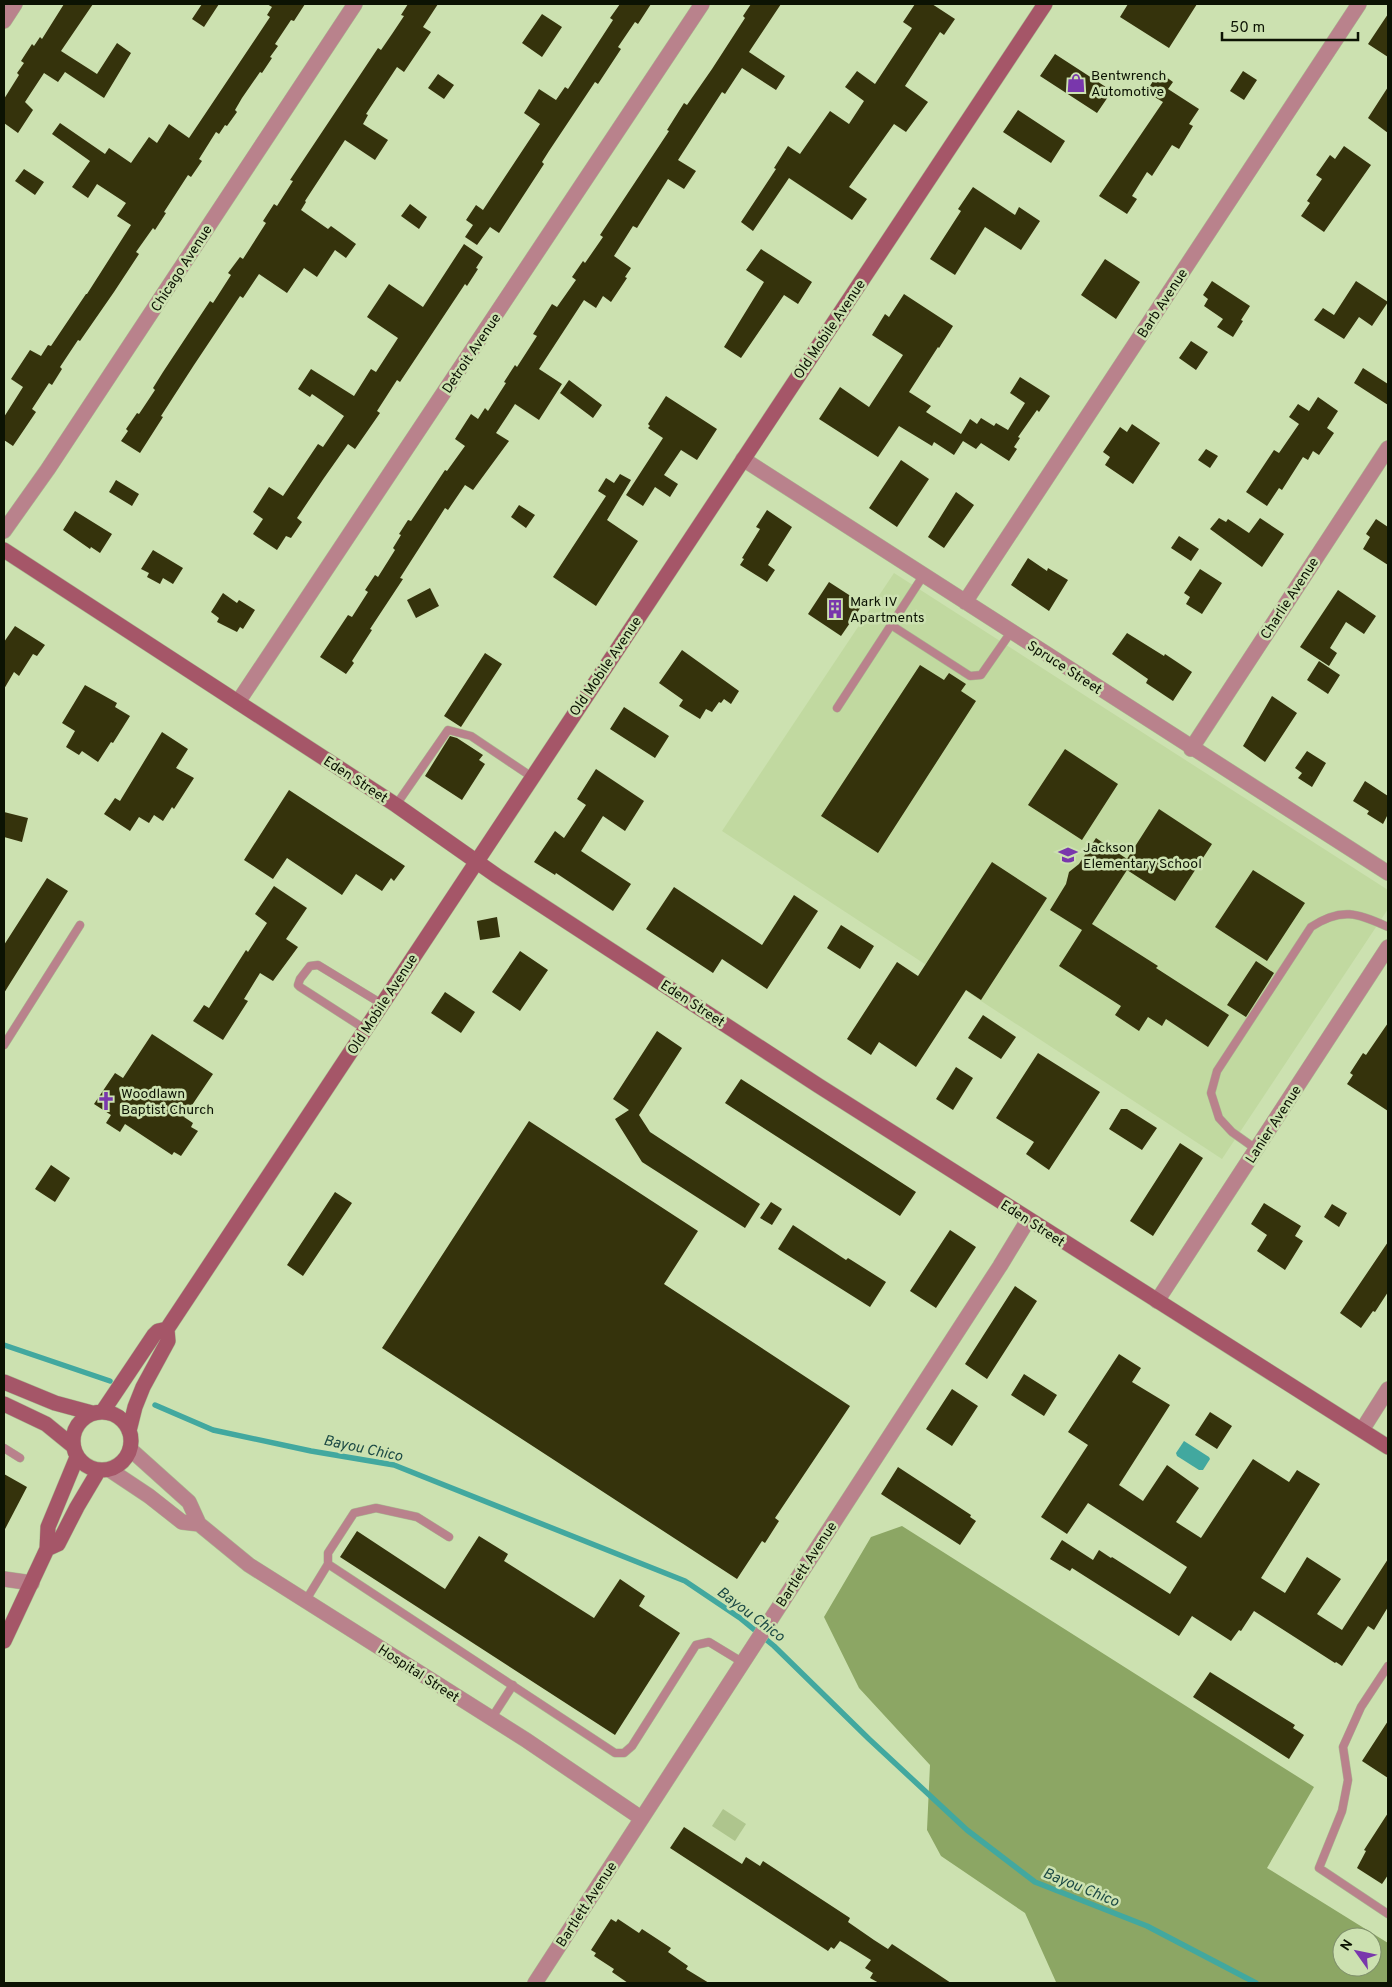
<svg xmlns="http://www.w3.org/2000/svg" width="1392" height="1987" viewBox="0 0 1392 1987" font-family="Overpass,sans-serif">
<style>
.built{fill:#c1d9a0}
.green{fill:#aec58d}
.forest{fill:#8ca664;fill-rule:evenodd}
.water{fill:#42a89f}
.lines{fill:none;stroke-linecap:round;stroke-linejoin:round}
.stream{stroke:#42a89f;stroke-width:5.5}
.building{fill:#35330c}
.lane-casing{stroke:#a9bc91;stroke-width:9}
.street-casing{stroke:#a9bc91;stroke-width:16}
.secondary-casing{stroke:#a9bc91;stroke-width:16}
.lane{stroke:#b9828c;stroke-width:8}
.street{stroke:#b9828c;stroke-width:15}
.secondary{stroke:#a55668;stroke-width:15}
.labels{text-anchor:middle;stroke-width:5;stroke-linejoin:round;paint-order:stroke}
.poi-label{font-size:14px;fill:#0c1303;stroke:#cce1b0;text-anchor:start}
.street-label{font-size:14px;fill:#0c1303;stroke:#cce1b0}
.water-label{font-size:15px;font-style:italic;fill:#1b4944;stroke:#cce1b0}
</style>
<rect width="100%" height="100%" fill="#cce1b0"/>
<path class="built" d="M894 573 1388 890V909L1222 1159 722 831Z"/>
<path class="green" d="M723 1809 746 1824 735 1841 712 1826Z"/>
<path class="forest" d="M902 1526 1314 1787 1267 1868 1388 1943V1983L1056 1982 1025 1913 941 1856 927 1830 930 1765 859 1688 824 1617 871 1537ZM1342 1937H1372V1967H1342Z"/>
<path class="water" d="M1184 1441 1209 1457 1210 1459 1203 1470H1199L1177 1456 1176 1453Z"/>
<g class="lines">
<path class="stream" d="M4 1345 110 1381
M155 1405 213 1430 311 1451 394 1465 685 1581 740 1618 774 1646 869 1739 967 1830 1035 1882 1147 1926 1256 1983"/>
</g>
<path class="building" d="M64 4H93L61 51 97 74 117 43 131 53 104 98 65 72 58 82 44 73 25 102 33 110 18 133 4 123V99L19 75 17 73 24 63 21 61 32 44 34 46 40 37 42 39Z
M202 4H219L204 27 192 19Z
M267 4H305L294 21 291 20 275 44 278 46 270 57 272 58 262 73 260 72 242 98 235 110 237 112 227 126 225 125 219 134 216 132 199 159 202 161 191 177 188 175 164 212 166 213 155 230 153 228 136 252 139 254 114 292 80 341 78 340 60 367 62 369 52 385 49 383 32 409 36 412 13 446 4 440V417L23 387 11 379 30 350 41 356 48 345 51 346 86 294H87L131 225 117 216 126 203 97 184 88 198 72 187 90 161 52 134 60 123 105 154 109 148 131 163 149 137 157 143 169 124 189 138 270 17 267 15 272 7Z
M408 4H438L423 27 431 32 404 72 397 67 366 114 368 115 363 124 388 140 375 160 345 140 305 201 306 202 301 210 328 229 331 226 356 244 346 258 335 250 317 277 304 268 287 293 259 274 243 298 240 296 194 365 161 416 163 417 140 453 121 441 128 431 126 429 137 413 139 414 155 390 153 388 163 372 210 301 213 303 231 275 228 273 240 257 243 259 266 223 263 221 274 204 277 206 293 181 290 180 378 48 381 50 392 34 404 16 401 15Z
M620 4H651L638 24 635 22 618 47 621 49 598 84 595 82 549 151 542 162 544 164 499 233 490 227 477 245 465 237 473 225 466 220 476 205 483 210 540 124 524 113 539 89 556 100 565 87 568 89 613 20 610 18Z
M751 4H781L749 52 785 76 776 90 742 68 725 94 722 92 678 160 696 171 684 189 668 179 637 228 633 226 614 256 631 268 625 277 627 278 611 302 603 296 596 308 584 300 539 369 562 384 539 420 515 404 496 433 509 441 473 490 465 485 448 510 445 508 400 578 403 579 370 629 372 630 352 661 354 663 346 674 320 657 348 615 352 617 368 592 365 590 375 575 378 577 395 550 393 548 401 535 399 534 408 520 411 521 445 470 447 471 465 446 455 439 471 414 478 419 485 408 488 411 506 383 504 382 515 365 517 367 537 336 533 334 552 304 557 307 576 280 572 277 583 261 585 263 603 237 600 235 669 131 667 130 684 103 687 105 712 69 745 18 743 16Z
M915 4H932L955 19 944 35 940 32 905 86 928 102 906 132 894 124 849 187 867 199 852 220 789 178 753 231 741 222 776 169 774 168 788 146 800 154 830 111 849 124 864 101 845 87 857 71 875 84 912 28 903 22Z
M1128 4H1197L1169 48 1120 17Z
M542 14 562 27 542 57 522 43Z
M1388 14V57L1368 44Z
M1055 54 1112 91 1097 113 1040 76Z
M1243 71 1257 80 1244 100 1230 91Z
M1159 72 1173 82 1168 89 1199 109 1189 124 1193 126 1179 149 1172 145 1152 176 1147 172 1132 196 1137 199 1127 214 1099 196 1163 102 1146 92Z
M438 74 454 85 444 99 428 88Z
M1388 87V133L1368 118Z
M1018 110 1065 141 1051 163 1003 132Z
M1344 146 1371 165 1324 232 1301 216 1310 203 1307 201 1322 179 1316 175 1330 155 1335 159Z
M24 169 44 182 35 195 15 181Z
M973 187 1015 215 1019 207 1040 221 1021 250 985 227 955 275 930 259 961 211 958 209Z
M410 204 427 217 419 229 401 216Z
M464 244 483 257 476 268 478 269 467 286 465 284 400 382 397 380 377 411 380 413 355 449 348 444 324 478 297 518 302 522 291 538 286 536 277 550 253 534 263 519 253 512 269 487 283 496 318 444 323 447 344 416 312 394 310 397 298 389 311 369 354 396 371 369 376 372 398 338 367 317 389 284 423 307Z
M761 249 812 282 798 304 784 295 741 358 724 347 764 282 746 270Z
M1105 259 1140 282 1116 319 1081 295Z
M1212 281 1250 306 1241 320 1243 321 1233 337 1217 327 1223 319 1204 306 1208 299 1203 295Z
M1356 281 1388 302 1372 326 1359 317 1344 339 1314 320 1323 308 1334 315Z
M904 294 953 326 939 348 938 347 909 392 931 406 926 412 961 434 970 419 977 424 981 418 994 426 996 423 1008 430 1025 403 1010 393 1020 377 1050 396 1039 412 1037 410 1018 437 1020 438 1014 447 1017 449 1009 461 981 443 976 449 963 441 954 455 934 442 932 446 899 426 878 457 819 419 840 387 869 407 903 355 872 335 885 314 889 317Z
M1191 341 1208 352 1196 370 1179 358Z
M1363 368 1388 384V405L1354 383Z
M569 380 602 405 593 418 560 393Z
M666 396 717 429 697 460 681 450 664 475 678 484 670 497 655 487 643 506 626 495 663 438 648 428 650 426 648 424Z
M1318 397 1338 411 1327 428 1334 433 1319 455 1313 451 1308 460 1303 457 1282 490 1279 488 1267 506 1246 492 1274 450 1279 453 1299 424 1289 417 1298 404 1309 411Z
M1132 424 1160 443 1133 484 1105 465 1110 457 1103 452 1120 427 1127 432Z
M1206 449 1218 456 1210 468 1198 460Z
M901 460 929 479 897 527 869 508Z
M620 474 631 480 607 520 638 541 596 606 553 577 606 496 598 491 606 478 614 483Z
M116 480 139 494 132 506 109 492Z
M956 492 974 505 944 548 928 537Z
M519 505 535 515 526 528 511 517Z
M767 510 792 527 768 565 775 570 767 582 740 565 744 559 742 558 760 529 756 527Z
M75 511 112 534 100 553 91 547 90 549 63 530Z
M1219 518 1226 522 1228 519 1249 533 1260 518 1284 534 1262 567 1210 529Z
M1376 519 1388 527V565L1363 549 1370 537 1366 534Z
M1179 536 1199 549 1191 561 1171 548Z
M153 550 183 568 173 584 163 578 160 584 147 577 149 573 141 569Z
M1028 558 1047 571 1048 568 1068 580 1049 611 1011 585Z
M1200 569 1222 583 1202 614 1186 604 1190 597 1184 593Z
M829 582 863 604 841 636 808 614Z
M430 588 439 606 416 618 407 600Z
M1338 590 1376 616 1364 634 1346 622 1330 648 1337 653 1329 666 1300 647Z
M223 593 237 603 239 600 255 610 243 629 240 627 237 632 217 622 219 618 211 612Z
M15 626 45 645 37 656 33 654 19 676 14 672 4 689V642Z
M1127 633 1164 656 1165 654 1192 672 1173 701 1146 683 1148 679 1112 654Z
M682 650 739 691 731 704 724 699 721 703 719 702 712 712 706 709 700 719 679 706 683 700 659 683Z
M485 653 502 664 461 727 444 716Z
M1319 661 1340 675 1328 694 1307 680Z
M920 665 944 680 949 673 966 684 961 691 976 701 878 853 821 816Z
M85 685 117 703 115 707 130 716 113 743 111 742 98 762 82 751 79 755 66 747 75 731 62 723Z
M1272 696 1297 713 1265 762 1243 746Z
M624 707 669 736 655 758 610 729Z
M162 732 188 749 176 768 194 778 174 809 172 807 163 821 154 815 149 823 139 817 130 831 104 814 115 798 120 801Z
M450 736 457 738 483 755 479 760 485 764 462 800 425 776Z
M1065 749 1118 784 1082 840 1028 805Z
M1307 751 1326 763 1312 787 1298 778 1302 773 1295 768Z
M596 769 644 801 625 831 603 816 581 851 631 884 613 911 556 873 555 875 534 862 555 831 564 838 586 805 577 799Z
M1365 781 1388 796V814L1383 824 1367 814 1369 811 1353 801Z
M289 790 405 866 394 881 391 878 382 891 356 874 342 895 287 858 273 879 244 860Z
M1159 809 1212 844 1175 901 1127 870 1092 924 1158 966 1156 968 1229 1015 1208 1047 1166 1019 1162 1026 1148 1017 1139 1031 1115 1015 1121 1006 1059 966 1082 930 1050 910 1066 884 1069 872 1079 864 1096 838 1127 859Z
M4 812 28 818 22 842 4 837Z
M992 862 1047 898 981 1000 966 990 916 1067 879 1042 871 1055 847 1039 897 962 918 976Z
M1253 870 1305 903 1267 961 1215 927Z
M47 878 68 891 4 993V945Z
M274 886 307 908 286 939 298 947 273 981 260 973 244 999 248 1001 223 1040 193 1021 204 1005 209 1008 246 950 248 952 267 923 255 914Z
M674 887 762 945 794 895 818 911 767 989 722 959 713 973 646 929Z
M497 917 500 937 480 940 477 921Z
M841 925 874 946 860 969 827 948Z
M520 951 548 970 520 1011 492 992Z
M1256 961 1274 973 1246 1017 1227 1005Z
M445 992 475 1012 461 1033 431 1013Z
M983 1015 1016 1037 1001 1059 968 1038Z
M1388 1023V1111L1347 1084 1353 1075 1350 1073 1363 1053 1366 1055Z
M657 1031 682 1048 639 1115 650 1132 760 1204 745 1228 642 1162 615 1119 629 1110 613 1099Z
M152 1034 213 1074 184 1117 193 1123 191 1127 198 1131 181 1156 174 1152 172 1155 125 1124 120 1132 106 1123 111 1115 94 1104 115 1073 123 1078Z
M1038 1053 1100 1092 1049 1170 1026 1154 1034 1142 996 1118Z
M956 1067 973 1078 953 1110 936 1099Z
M741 1079 916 1192 900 1216 725 1103Z
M1121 1109H1127L1157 1128 1142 1150 1109 1129Z
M529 1121 698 1231 664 1284 850 1406 775 1518 779 1521 765 1543 762 1541 737 1579 382 1348Z
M1180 1143 1203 1158 1153 1236 1130 1221Z
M51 1165 70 1178 55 1202 35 1189Z
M335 1192 352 1203 303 1276 287 1265Z
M771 1202 782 1209 772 1225 760 1218Z
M1264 1203 1301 1226 1295 1236 1303 1241 1285 1270 1257 1251 1267 1235 1251 1224Z
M1332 1204 1347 1213 1339 1227 1324 1217Z
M793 1225 846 1260 848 1258 886 1282 870 1307 778 1249Z
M950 1230 976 1247 936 1308 910 1291Z
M1388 1242V1292L1375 1312 1373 1311 1361 1328 1340 1313Z
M1015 1286 1037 1301 987 1379 965 1364Z
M1119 1354 1141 1368 1132 1382 1170 1405 1119 1485 1143 1501 1167 1465 1199 1488 1176 1522 1201 1538 1253 1459 1289 1482 1297 1470 1320 1484 1261 1578 1285 1593 1307 1557 1341 1579 1317 1614 1342 1630 1388 1559V1607L1374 1630 1368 1626 1342 1666 1336 1662 1335 1663 1254 1611 1241 1631 1239 1630 1231 1641 1192 1616 1179 1636 1072 1568 1070 1571 1050 1559 1062 1540 1093 1560 1099 1550 1111 1558 1112 1557 1170 1594 1187 1567 1088 1503 1067 1534 1041 1517 1088 1445 1068 1432Z
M1024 1374 1057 1395 1044 1416 1011 1395Z
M952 1389 978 1406 952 1446 926 1429Z
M1210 1412 1232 1426 1217 1449 1195 1435Z
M898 1467 971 1515 970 1517 976 1521 960 1545 881 1494Z
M4 1474 27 1487 4 1531Z
M357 1531 445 1589 479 1536 508 1554 504 1561 594 1618 620 1579 645 1596 639 1606 680 1633 615 1735 340 1557Z
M1210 1672 1295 1725 1293 1728 1304 1735 1289 1759 1193 1697Z
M1388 1721V1778L1362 1761Z
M1388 1813V1875L1382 1884 1357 1868 1366 1851 1364 1850Z
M684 1827 742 1864 746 1857 760 1866 763 1861 850 1918 848 1922 874 1940 888 1949 892 1944 951 1983H879L870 1978 873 1973 865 1968 871 1960 847 1945 840 1941 834 1949 831 1947 828 1951 670 1848Z
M611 1919 616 1922 618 1919 639 1933 642 1929 671 1948 668 1952 688 1966 686 1969 709 1983H628L612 1972 614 1969 594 1956 596 1953 591 1950Z"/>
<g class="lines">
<g class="lane-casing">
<path id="lane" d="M891 625 970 676 981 675 1011 632
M837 708 923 576
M396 805 448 730 471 736 532 777
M365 1029 300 987 298 985 300 979 310 966 318 965 382 1004
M4 1045 80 925
M1256 1149 1232 1132 1219 1118 1211 1093 1217 1071 1311 927C1341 907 1358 913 1388 927
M4 1448 20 1458
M449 1537 417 1517 376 1508 354 1513 328 1553V1564L615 1753H624L632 1746 696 1645 709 1642 742 1662
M306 1600 328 1564
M1388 1666 1361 1707 1343 1747 1348 1780 1342 1811 1319 1868 1388 1914
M491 1719 513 1685"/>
</g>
<g class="street-casing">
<path id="street" d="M4 21 15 4
M743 459 1388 873
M4 531 48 469 355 4
M965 602 1359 4
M238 702 702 4
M1191 749 1388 448
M1157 1301 1388 947
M1362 1430 1388 1389
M130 1449 189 1502 199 1524 249 1565 526 1740 641 1818
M110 1470 149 1496 182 1522 199 1524
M4 1579 32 1583
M535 1983 1000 1266 1028 1220"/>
</g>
<g class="secondary-casing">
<path id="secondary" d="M4 550 396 805 497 876 819 1086 1388 1447
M4 1382 55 1403 92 1413
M4 1404 46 1424 73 1446
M103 1411 154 1335 158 1331 167 1329 1045 4
M73 1441a29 29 0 1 1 58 0a29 29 0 1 1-58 0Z
M129 1431 135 1407 143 1387 168 1341 167 1329
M47 1549 58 1544 77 1507 99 1470
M4 1641 47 1549 48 1527 77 1457"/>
</g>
<use href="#lane" class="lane"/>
<use href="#street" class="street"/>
<use href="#secondary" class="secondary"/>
</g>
<defs>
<g id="shop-bare" transform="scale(1.5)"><path d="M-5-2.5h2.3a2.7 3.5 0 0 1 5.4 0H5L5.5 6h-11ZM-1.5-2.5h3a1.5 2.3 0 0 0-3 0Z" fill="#7937ac" stroke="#cce1b0" stroke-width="2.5" paint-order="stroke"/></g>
<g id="building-bare" transform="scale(1.5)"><path d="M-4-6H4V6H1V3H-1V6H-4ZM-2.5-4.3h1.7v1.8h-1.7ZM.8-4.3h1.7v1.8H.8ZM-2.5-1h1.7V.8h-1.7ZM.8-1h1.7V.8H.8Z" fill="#7937ac" stroke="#cce1b0" stroke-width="2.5" paint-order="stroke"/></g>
<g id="school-bare" transform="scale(1.5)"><path d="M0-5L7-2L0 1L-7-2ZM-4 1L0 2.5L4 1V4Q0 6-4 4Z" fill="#7937ac" stroke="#cce1b0" stroke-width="2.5" paint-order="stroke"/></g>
<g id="church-bare" transform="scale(1.5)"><path d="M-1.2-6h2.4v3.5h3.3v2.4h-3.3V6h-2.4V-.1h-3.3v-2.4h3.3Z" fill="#7937ac" stroke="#cce1b0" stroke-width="2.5" paint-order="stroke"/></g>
</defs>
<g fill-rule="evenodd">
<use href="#shop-bare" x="1076" y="83"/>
<use href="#building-bare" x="835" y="609"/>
<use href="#school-bare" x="1068" y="855"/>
<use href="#church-bare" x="106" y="1101"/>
</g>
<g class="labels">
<g class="poi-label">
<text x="1091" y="80">Bentwrench<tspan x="1091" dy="16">Automotive</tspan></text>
<text x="850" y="606">Mark IV<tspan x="850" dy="16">Apartments</tspan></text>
<text x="1083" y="852">Jackson<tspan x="1083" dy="16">Elementary School</tspan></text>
<text x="121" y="1098">Woodlawn<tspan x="121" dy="16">Baptist Church</tspan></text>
</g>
<g class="street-label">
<text transform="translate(181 268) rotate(-57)" y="5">Chicago Avenue</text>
<text transform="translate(1162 303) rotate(-57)" y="5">Barb Avenue</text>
<text transform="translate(829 329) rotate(-56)" y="5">Old Mobile Avenue</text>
<text transform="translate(471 353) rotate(-56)" y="5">Detroit Avenue</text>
<text transform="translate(1289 598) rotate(-57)" y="5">Charlie Avenue</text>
<text transform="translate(605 666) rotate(-56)" y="5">Old Mobile Avenue</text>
<text transform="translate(1065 667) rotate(33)" y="5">Spruce Street</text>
<text transform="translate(356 779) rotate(33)" y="5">Eden Street</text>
<text transform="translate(693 1003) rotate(33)" y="5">Eden Street</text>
<text transform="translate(382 1004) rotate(-57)" y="5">Old Mobile Avenue</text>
<text transform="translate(1273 1124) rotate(-57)" y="5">Lanier Avenue</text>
<text transform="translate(1033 1223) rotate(33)" y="5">Eden Street</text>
<text transform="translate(806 1564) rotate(-57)" y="5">Bartlett Avenue</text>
<text transform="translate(419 1673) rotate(33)" y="5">Hospital Street</text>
<text transform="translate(586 1904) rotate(-57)" y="5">Bartlett Avenue</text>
</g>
<g class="water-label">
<text transform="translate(363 1448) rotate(12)" y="5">Bayou Chico</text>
<text transform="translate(751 1614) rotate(37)" y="5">Bayou Chico</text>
<text transform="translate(1081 1887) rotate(22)" y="5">Bayou Chico</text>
</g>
</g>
<rect width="1392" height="1987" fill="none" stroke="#0c1303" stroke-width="10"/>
<g transform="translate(1357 1952) rotate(303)"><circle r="24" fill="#cce1b0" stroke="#7f8f6b"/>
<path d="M0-4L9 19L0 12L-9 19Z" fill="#7937ac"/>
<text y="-8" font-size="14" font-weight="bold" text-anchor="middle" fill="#0c1303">N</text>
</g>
<path d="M1222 32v8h136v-8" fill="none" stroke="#0c1303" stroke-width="2.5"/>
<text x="1230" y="32" font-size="15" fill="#0c1303" stroke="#cce1b0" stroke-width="4" paint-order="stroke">50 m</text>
</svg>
